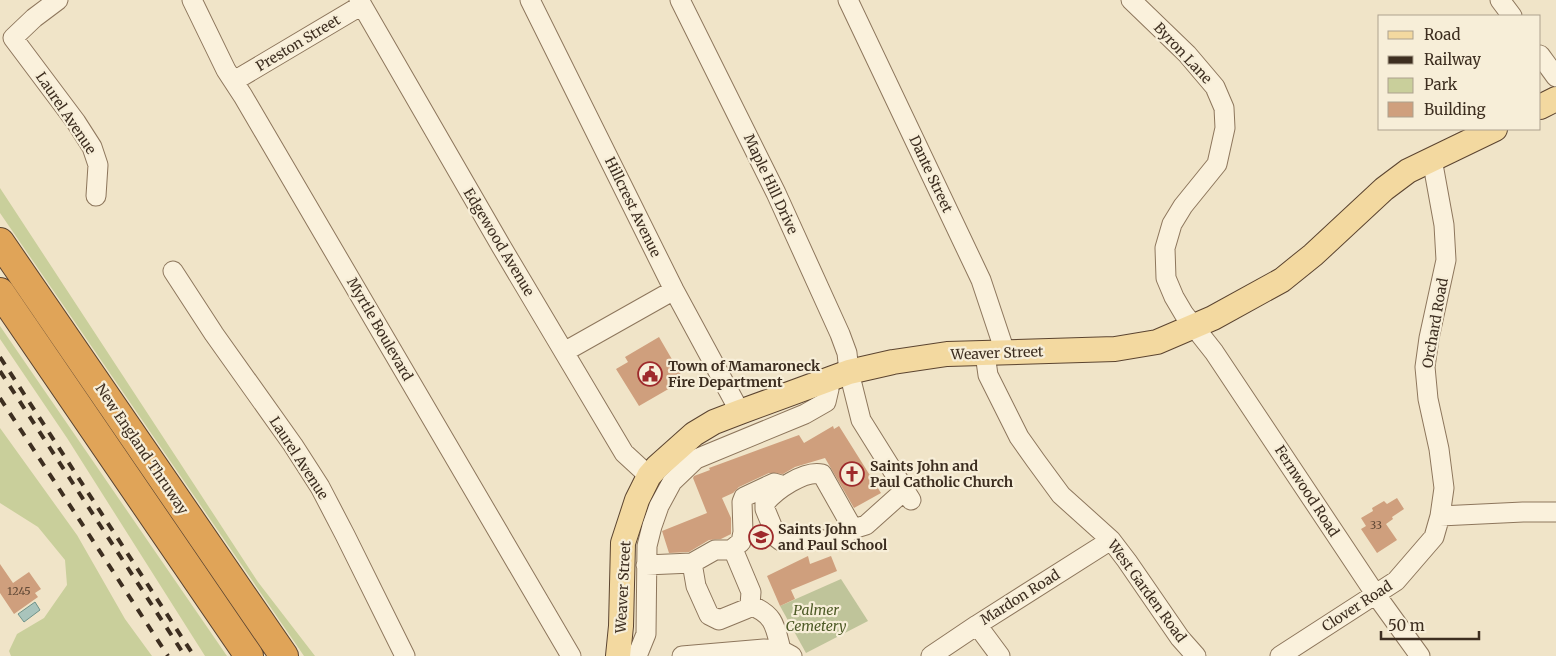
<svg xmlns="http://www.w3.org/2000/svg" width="1556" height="656" viewBox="0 0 1556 656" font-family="Merriweather,serif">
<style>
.green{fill:#c9cf9b}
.cemetery{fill:#bfc49a}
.water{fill:#a9c4bc;stroke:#6f938a}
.building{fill:#cf9f7d}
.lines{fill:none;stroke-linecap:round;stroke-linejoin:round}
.minor-casing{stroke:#8d765c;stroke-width:21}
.major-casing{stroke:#5b4430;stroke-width:26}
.highway-casing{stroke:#5b4430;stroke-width:30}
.minor{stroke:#faf1dc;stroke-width:19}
.major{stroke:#f3d9a0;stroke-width:24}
.highway{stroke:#e0a458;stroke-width:28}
.rail{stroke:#3d2e20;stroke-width:4;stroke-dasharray:9 9;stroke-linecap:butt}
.labels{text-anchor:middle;stroke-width:4.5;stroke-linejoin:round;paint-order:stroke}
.number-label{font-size:11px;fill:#624a37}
.street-label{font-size:14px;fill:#3d2e20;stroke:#f7eed8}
.poi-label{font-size:14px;font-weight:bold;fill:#3d2e20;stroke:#f7eed8;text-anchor:start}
.park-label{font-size:14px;font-style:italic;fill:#4d5a26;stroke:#f7eed8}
</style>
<rect width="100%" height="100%" fill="#f0e4c8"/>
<path class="green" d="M0 188 258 582 315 656H304L0 213Z
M0 326 227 656H205L67 438 0 339Z
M0 428 77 535 125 619 152 656H11L9 651 17 634 44 618 67 585 65 560 38 527 0 503Z"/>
<path class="cemetery" d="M841 579 868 621 806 653 780 606Z"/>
<path class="water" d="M35 602 40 610 24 622 18 614Z"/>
<path class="building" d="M659 337 684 380 639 406 616 369 628 362 625 357Z
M833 426 834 429 839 426 881 493 854 508 825 458 795 467 783 474 769 473 739 487 733 493 722 498 731 518V534L721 539 709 540 689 552 669 553 662 531 707 513 693 478 694 476 710 470 709 468 799 435 804 443Z
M1397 498 1404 509 1392 517 1393 519 1386 524 1397 540 1377 553 1361 529 1366 526 1361 518 1373 511 1372 508 1384 501 1387 504Z
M808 556 810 564 831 556 837 571 791 590 795 599 780 606 767 576Z
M0 564 13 583 29 572 41 589 35 593 38 597 14 614 0 593Z"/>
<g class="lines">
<g class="minor-casing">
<path id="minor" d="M58 0 34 18 13 38 76 122 92 147 98 165 96 196
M192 0 226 70 243 96 571 656
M359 0 501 246 624 453 649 476
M530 0 674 290 740 412
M680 0 776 193 840 334 847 353 849 372 861 420 911 500
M848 0 981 280 1005 352
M1131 0 1187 54 1215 87 1224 108 1225 128 1217 164 1183 206 1172 224 1165 248 1166 278 1174 297 1184 314 1214 352 1376 595 1420 656
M1500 0 1512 16
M1540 55 1556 77
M234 81 362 5
M173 271 214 334 293 445 320 487 345 535 405 656
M564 352 674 290
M985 354 988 375 1019 437 1036 461 1061 495 1111 540 1127 561 1180 638 1196 656
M1440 516 1523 512H1556
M853 529 822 474C804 470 776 490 765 503V509L777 538 781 541 809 538 823 540H836L853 529 866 525 905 490
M731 550 741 542 743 532 742 502 744 497 774 483 781 485
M646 565 692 563 715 550H731L735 554 751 592 750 605 746 609 719 620 709 615 696 586 692 563
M750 605C775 615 775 626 781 650
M977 625 1000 656
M637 656 646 634 647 546 652 526 659 506 672 482 696 459 805 414 826 402 829 389 828 380
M682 656 764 649 781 650 792 656
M931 656 977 625 1111 540
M1280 656 1396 581 1434 537 1440 516 1444 488 1439 449 1428 399 1425 367 1429 338 1446 260 1444 225 1432 159"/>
</g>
<g class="major-casing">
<path id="major" d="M1540 107 1556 99
M618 656 621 626 623 543 637 500 649 476 657 467 694 434 714 422 740 412 849 372 893 362 947 354 1115 349 1157 342 1213 318 1282 280 1313 255 1384 189 1408 171 1495 129"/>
</g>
<g class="highway-casing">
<path id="highway" d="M0 242 284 656
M0 292 249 656"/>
</g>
<use href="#minor" class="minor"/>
<use href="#major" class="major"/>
<use href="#highway" class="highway"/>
<path class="rail" d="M0 357 194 656
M0 371 185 656
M0 398 168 656"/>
</g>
<defs>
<g id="civic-ring" transform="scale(1.25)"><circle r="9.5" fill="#f7eed8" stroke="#9e2a2b" stroke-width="1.5"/><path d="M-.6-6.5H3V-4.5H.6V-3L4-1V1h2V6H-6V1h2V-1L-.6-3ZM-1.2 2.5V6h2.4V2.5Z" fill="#9e2a2b"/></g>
<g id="church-ring" transform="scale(1.25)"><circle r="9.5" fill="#f7eed8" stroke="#9e2a2b" stroke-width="1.5"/><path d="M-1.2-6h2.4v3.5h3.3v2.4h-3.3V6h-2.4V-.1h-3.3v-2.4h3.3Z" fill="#9e2a2b"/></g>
<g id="school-ring" transform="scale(1.25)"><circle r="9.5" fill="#f7eed8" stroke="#9e2a2b" stroke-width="1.5"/><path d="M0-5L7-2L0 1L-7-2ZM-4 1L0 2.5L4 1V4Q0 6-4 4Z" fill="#9e2a2b"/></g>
</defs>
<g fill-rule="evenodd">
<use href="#civic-ring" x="650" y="374"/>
<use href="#church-ring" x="852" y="474"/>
<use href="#school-ring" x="761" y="537"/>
</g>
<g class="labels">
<g class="number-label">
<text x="1376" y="529">33</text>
<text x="19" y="595">1245</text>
</g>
<g class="street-label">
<text transform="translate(298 43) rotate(-31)" y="5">Preston Street</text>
<text transform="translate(1183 53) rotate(47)" y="5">Byron Lane</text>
<text transform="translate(66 113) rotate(56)" y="5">Laurel Avenue</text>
<text transform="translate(931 174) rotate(65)" y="5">Dante Street</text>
<text transform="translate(771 184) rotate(65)" y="5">Maple Hill Drive</text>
<text transform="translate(633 207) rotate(64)" y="5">Hillcrest Avenue</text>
<text transform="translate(499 242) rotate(59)" y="5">Edgewood Avenue</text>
<text transform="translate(1435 323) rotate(-80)" y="5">Orchard Road</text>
<text transform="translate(380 329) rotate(60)" y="5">Myrtle Boulevard</text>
<text transform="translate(997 353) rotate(-2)" y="5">Weaver Street</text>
<text transform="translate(142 449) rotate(56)" y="5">New England Thruway</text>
<text transform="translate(299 458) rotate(57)" y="5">Laurel Avenue</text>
<text transform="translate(1307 491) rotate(57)" y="5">Fernwood Road</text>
<text transform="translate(623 587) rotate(-87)" y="5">Weaver Street</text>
<text transform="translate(1147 591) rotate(54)" y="5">West Garden Road</text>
<text transform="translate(1020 597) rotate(-32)" y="5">Mardon Road</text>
<text transform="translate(1357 606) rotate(-33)" y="5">Clover Road</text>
</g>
<g class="poi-label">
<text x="668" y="371">Town of Mamaroneck<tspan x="668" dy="16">Fire Department</tspan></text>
<text x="870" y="471">Saints John and<tspan x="870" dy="16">Paul Catholic Church</tspan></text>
<text x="778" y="534">Saints John<tspan x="778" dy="16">and Paul School</tspan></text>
</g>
<g class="park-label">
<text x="816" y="615">Palmer<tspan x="816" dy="16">Cemetery</tspan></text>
</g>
</g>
<rect x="1378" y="15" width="162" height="115" fill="#f7eed8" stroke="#ada18e"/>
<rect x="1388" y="31" width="25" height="8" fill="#f3d9a0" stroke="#ada18e"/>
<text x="1424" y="40" font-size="15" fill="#3d2e20">Road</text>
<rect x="1388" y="56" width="25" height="8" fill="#3d2e20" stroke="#ada18e"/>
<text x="1424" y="65" font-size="15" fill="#3d2e20">Railway</text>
<rect x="1388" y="78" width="25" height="15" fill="#c9cf9b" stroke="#ada18e"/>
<text x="1424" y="90" font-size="15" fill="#3d2e20">Park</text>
<rect x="1388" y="102" width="25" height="15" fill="#cf9f7d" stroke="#ada18e"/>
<text x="1424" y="115" font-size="15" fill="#3d2e20">Building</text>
<path d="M1381 631v8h98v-8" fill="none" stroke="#3d2e20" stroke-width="2.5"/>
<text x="1388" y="631" font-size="15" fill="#3d2e20" stroke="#f7eed8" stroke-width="4" paint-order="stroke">50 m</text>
</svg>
